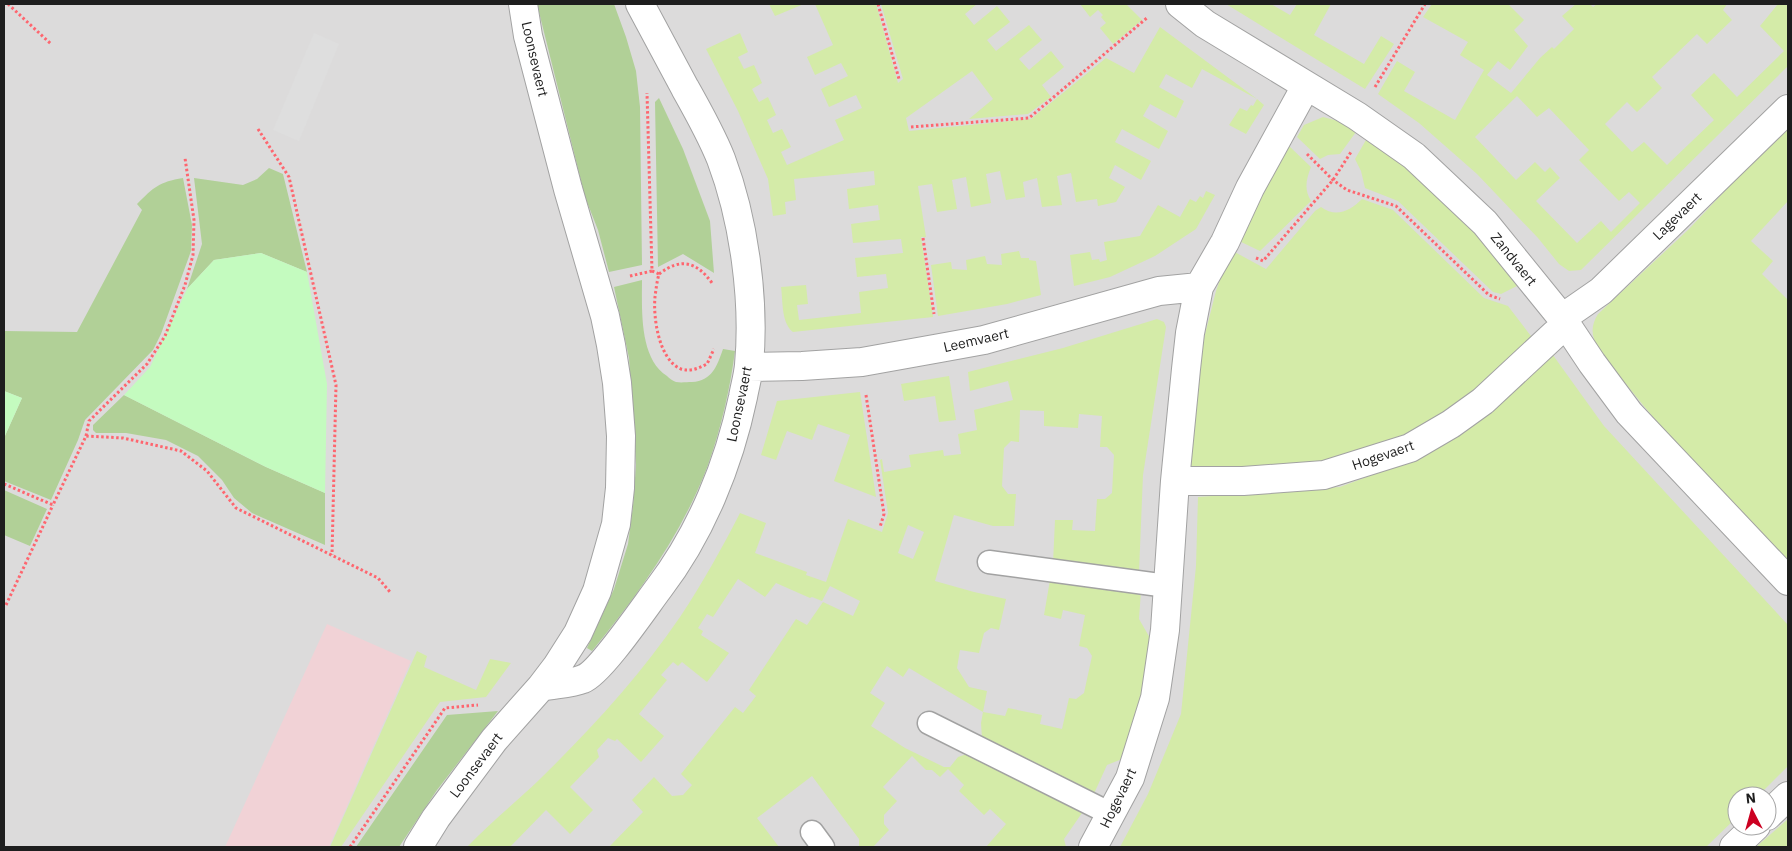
<svg xmlns="http://www.w3.org/2000/svg" width="1792" height="851" viewBox="0 0 1792 851" font-family="'IBM Plex Sans',sans-serif">
<style>
.residential{fill:#dcdbdb;fill-rule:evenodd}
.commercial{fill:#f1d2d6}
.grass{fill:#d4eba8;fill-rule:evenodd}
.forest{fill:#b1d097}
.park{fill:#c4fbbf}
.parking{fill:#dedede}
.lines{fill:none;stroke-linecap:round;stroke-linejoin:round}
.lane-casing{stroke:#a2a2a2;stroke-width:25}
.street-casing{stroke:#a2a2a2;stroke-width:30}
.path{stroke:#fe666f;stroke-width:3;stroke-dasharray:2.5 2.5;stroke-linecap:butt}
.lane{stroke:#fff;stroke-width:22}
.street{stroke:#fff;stroke-width:28}
.labels{text-anchor:middle;stroke-width:4.5;stroke-linejoin:round;paint-order:stroke}
.street-label{font-size:14px;fill:#1e1e1e;stroke:#fff}
</style>
<rect width="100%" height="100%" fill="#efeae4"/>
<path class="residential" d="M4 4H1788V847H4ZM1737 796H1767V826H1737Z"/>
<path class="commercial" d="M327 624 411 661 329 847H225Z"/>
<path class="grass" d="M769 4H804L775 16Z
M815 4H876L898 83 903 79 881 4H977L965 14 974 25 997 6 1010 22 987 40 996 51 1029 25 1042 40 1019 59 1029 70 1051 51 1064 67 1042 85 1051 97 1028 114 969 119 993 99 972 71 906 118 909 131 1031 119 1106 58 1134 73 1160 27 1257 99 1264 105 1246 134 1229 125 1240 108 1247 111 1251 105 1253 106 1257 99 1202 69 1192 88 1166 74 1159 87 1184 101 1176 118 1150 104 1143 116 1168 131 1159 149 1122 129 1115 142 1151 161 1141 180 1115 165 1109 178 1125 187 1116 202 1098 206 1097 199 1076 202 1071 173 1057 176 1062 205 1042 207 1037 178 1023 182 1025 197 1006 200 1000 171 986 174 991 203 971 207 966 177 952 180 957 209 937 212 932 184 918 186 926 237H921L933 317 793 332C781 323 783 300 781 287L806 285 808 304 797 305 799 320 861 313 859 292 888 288 886 274 857 277 855 258 903 253 901 239 853 243 851 224 880 220 878 205 849 209 847 189 875 185 874 171 794 179 796 200 785 202 786 214 773 216 768 179 738 111 706 49 740 33 748 52 738 57 744 69 754 65 762 83 752 89 759 102 768 97 776 115 767 120 773 133 782 129 791 147 781 152 787 165 844 140 835 120 862 108 856 95 829 107 821 89 848 76 841 63 815 75 807 57 833 45Z
M1080 4H1126L1142 20 1113 44 1100 28 1106 23 1101 17 1103 15 1098 10 1090 17Z
M1226 4H1271L1290 15 1297 4H1331L1314 35 1364 64 1381 36 1394 44 1365 89Z
M1432 4H1508L1524 20 1514 30 1528 46 1510 70 1498 61 1487 75 1511 93 1540 58 1552 47 1554 49 1574 29 1562 16 1576 4H1590L1593 7 1597 4H1727L1723 10 1732 20 1707 44 1697 34 1652 77 1662 88 1637 112 1627 102 1605 124 1632 152 1644 142 1667 165 1714 120 1691 95 1714 73 1737 97 1784 51 1760 26 1778 4H1788V66L1581 270 1569 271 1559 264 1538 238 1477 174 1419 123 1378 94 1397 61 1415 72 1404 91 1455 120 1484 70 1460 55 1468 42 1423 17ZM1517 96 1537 117 1549 108 1589 150 1579 160 1619 201 1629 192 1640 203 1611 232 1601 221 1577 243 1536 201 1560 178 1550 167 1545 172 1535 162 1516 180 1475 137Z
M1323 117 1342 122 1356 132 1340 154 1328 155 1320 159 1297 137 1304 125Z
M1788 129V201L1751 241 1773 261 1762 274 1788 300V561C1734 504 1678 450 1630 389 1618 374 1601 358 1594 339 1591 330 1593 322 1598 314L1689 229 1737 178Z
M1366 140 1398 159 1475 231 1521 284 1501 294 1493 292 1398 201 1365 188 1361 171 1355 159Z
M1288 145 1311 167C1306 180 1304 189 1311 201L1260 251 1237 240Z
M1206 191 1215 195 1196 229 1155 256 1110 277 1074 286 1070 255 1090 252 1092 260 1099 259 1100 262 1107 260 1104 242 1140 236 1158 205 1180 217 1190 199 1196 202 1200 196 1203 198Z
M1362 199 1393 210 1484 298 1508 306 1534 340 1471 397 1419 431 1340 462 1188 475 1201 350 1216 291 1231 250 1266 269 1315 211 1321 207C1336 218 1350 211 1362 199Z
M1019 251 1021 258H1029V260L1036 261 1041 295 1007 304 938 316 931 265 951 262 952 269 967 270 966 260 985 256 987 264 1002 265 1001 254Z
M1157 319 1164 322 1166 327 1143 475 1139 572 1053 563 1055 520H1073L1072 530 1095 531 1097 499H1105L1112 493 1114 455 1107 447H1100L1102 416 1079 414 1078 428 1044 426V411L1020 410 1019 442 1011 441 1004 448 1002 486 1008 494H1016L1014 526H993L954 515 935 581 974 592 1006 599 999 630 991 628 984 633 979 653 960 650 957 668 969 687 987 691 983 712 1005 716 1008 708 1042 715 1040 724 1062 729 1069 698 1076 699 1084 693 1092 656 1087 648 1079 646 1085 615 1063 610 1061 619 1044 615 1050 580 1141 591 1139 619 1150 638 1147 668 1144 686 1122 759 1107 765 1092 798 982 738 981 723 983 712 909 668 903 677 887 666 870 693 885 703 871 726 905 748 944 767H950L958 757 970 753 1003 768 1082 813 1064 839 1066 847H986L1006 824 990 809 984 815 959 791 964 785 948 769 940 777 932 770H926L912 756 883 787 897 801 884 815V824L889 830 873 847H859V839L812 776 757 818 779 847H609L643 812 632 800 654 777 672 796 683 795 692 785 681 774 735 707 743 713 756 696 749 690 796 619 807 625 823 602 853 616 860 601 830 586 822 601 812 597 810 598 776 583 765 597 738 579 713 617 707 614 698 628 703 631 701 635 729 653 707 682 682 662 678 666 673 662 661 675 667 680 639 714 664 736 641 762 617 739 615 741 608 738 597 750 599 757 570 787 593 810 570 834 546 810 510 847H467C490 823 515 803 539 780 590 730 640 676 680 617 702 584 722 548 740 513L766 523 755 553 807 572 806 575 826 582 848 519 882 532 888 513 880 460 882 459 884 472 911 467 909 455 943 450 944 456 961 454 958 434 977 430 974 410 1013 400 1008 381 970 391 968 372 1063 348ZM908 525 924 532 913 559 898 553Z
M1550 351 1604 426 1788 625V766L1758 796H1737V817L1706 847H1120L1148 794 1181 714 1196 566 1198 497 1340 487 1393 467Z
M949 376 956 420 939 422 935 396 904 401 901 384Z
M860 392 876 497 834 481 850 435 818 424 812 440 787 431 776 460 761 455 777 401Z
M417 651 427 656 424 667 476 690 490 659 511 663 486 697 440 702 341 847H330Z
M1788 819V847H1756Z"/>
<path class="forest" d="M537 4H614L626 37 636 71 640 107 642 265 609 272 598 230 585 197Z
M659 98 683 149 710 221 714 273 683 254 658 267 655 102Z
M269 168 283 174 307 272 261 253 214 260 187 289 202 244 194 178 243 185 257 179Z
M183 178 192 225 191 251 161 334 153 350 85 420 78 440 51 500 4 481V438L22 398 4 391V331L77 332 142 210 137 204C154 187 159 182 183 178Z
M642 280C642 309 639 358 667 376 669 378 673 381 676 382 681 383 687 382 692 382 712 381 717 366 723 349L735 351C730 389 721 428 708 465 682 534 638 595 592 651L587 648 614 589 628 544 633 506 636 465 629 358 614 287Z
M124 395 266 467 325 493V545L252 513 234 498 222 480 198 456 166 440 126 433H96L93 430V425Z
M4 490 47 509 30 546 4 535Z
M498 711 437 790 399 847H356L447 715Z"/>
<path class="park" d="M261 253 307 272 327 384 325 493 266 467 124 395 150 367 187 289 214 260Z
M4 391 22 398 4 438Z"/>
<path class="parking" d="M314 33 339 44 299 141 273 130Z"/>
<g class="lines">
<g class="lane-casing">
<path id="lane" d="M989 562 1167 586
M929 723 1111 814
M812 832 823 847"/>
</g>
<g class="street-casing">
<path id="street" d="M1180 4 1205 24 1357 116 1414 156 1485 223 1562 318 1592 363 1629 413 1788 581
M1562 318 1601 291 1788 109
M749 367 802 366 862 362 940 348 984 340 1159 291 1199 287
M1175 481H1243L1324 475 1410 448 1451 424 1483 401 1555 334
M541 687C554 684 570 684 583 679 600 673 646 605 659 588 701 533 729 464 743 397 745 386 748 376 749 365 755 300 744 220 721 159 711 134 698 111 685 88 670 60 655 32 640 4
M1767 816 1788 796
M418 847 436 818 494 740 541 687 557 666 578 633 597 591 616 524 620 488 621 436 617 383 611 345 605 316 568 189 528 36 523 4
M1093 847 1130 778 1155 698 1165 630 1175 481 1186 369 1190 333 1199 287 1225 242 1250 188 1306 86
M1734 847 1756 826"/>
</g>
<path class="path" d="M8 4 51 44
M878 4 899 79
M1375 87 1425 4
M911 127 1029 118 1148 17
M258 129 289 177 336 385 332 555
M1307 154 1333 180 1347 190 1396 206 1489 295 1500 299
M923 238 934 314
M1256 258 1263 261 1333 180 1351 152
M652 271 659 274C657 281 656 289 655 297 653 318 659 360 681 369 691 372 699 368 707 364L714 349
M659 274C681 257 697 262 712 283
M630 276 652 271 647 93
M866 395 884 514 880 527
M86 436 89 421 147 364 165 336 185 285 193 255 194 220 185 158
M4 484 53 505 86 436 123 438 181 451 207 471 236 508 378 578 390 592
M6 605 53 505
M350 847 445 708 478 705"/>
<use href="#lane" class="lane"/>
<use href="#street" class="street"/>
</g>
<g class="labels">
<g class="street-label">
<text transform="translate(535 59) rotate(77)" y="5">Loonsevaert</text>
<text transform="translate(1677 216) rotate(-44)" y="5">Lagevaert</text>
<text transform="translate(1514 259) rotate(51)" y="5">Zandvaert</text>
<text transform="translate(976 340) rotate(-13)" y="5">Leemvaert</text>
<text transform="translate(739 404) rotate(-78)" y="5">Loonsevaert</text>
<text transform="translate(1383 455) rotate(-19)" y="5">Hogevaert</text>
<text transform="translate(476 765) rotate(-53)" y="5">Loonsevaert</text>
<text transform="translate(1118 798) rotate(-64)" y="5">Hogevaert</text>
</g>
</g>
<rect width="1792" height="851" fill="none" stroke="#1e1e1e" stroke-width="10"/>
<g transform="translate(1752 811) rotate(354)"><circle r="24" fill="#ffffff" stroke="#a5a5a5"/>
<path d="M0-4L9 19L0 12L-9 19Z" fill="#cc0021"/>
<text y="-8" font-size="14" font-weight="bold" text-anchor="middle" fill="#1e1e1e">N</text>
</g>
</svg>
